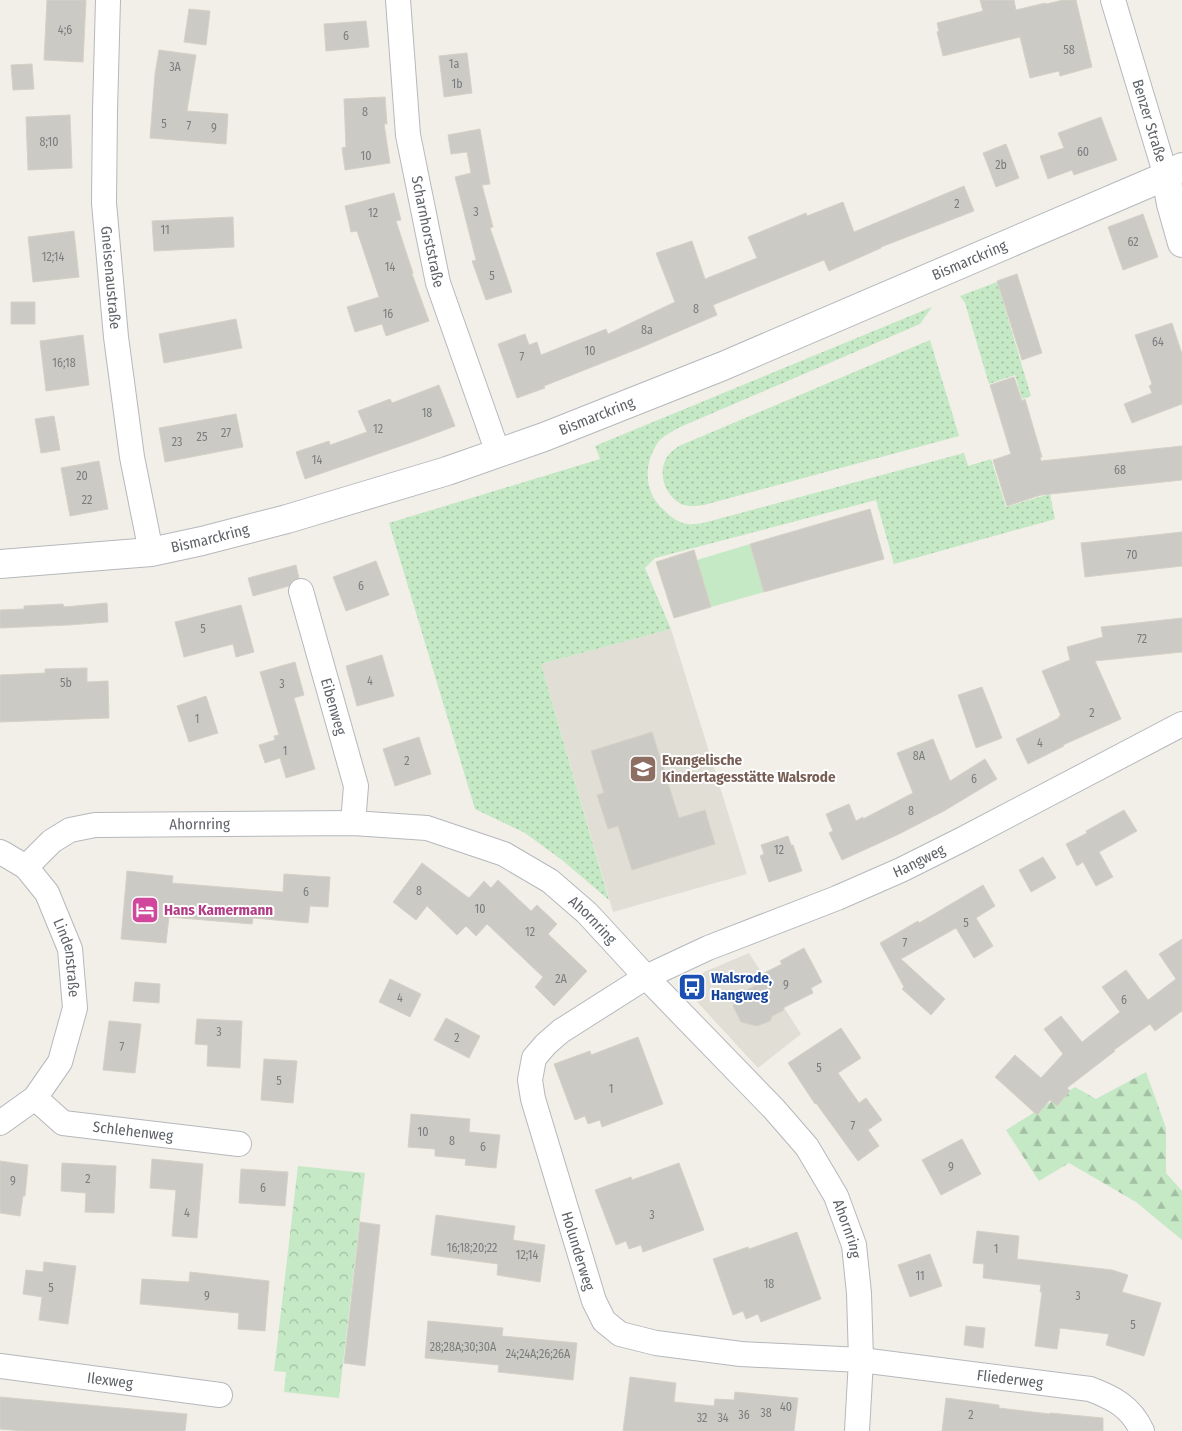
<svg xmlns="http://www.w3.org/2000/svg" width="1182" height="1431" viewBox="0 0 1182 1431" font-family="'Fira Sans Condensed',sans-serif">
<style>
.education{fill:#e1ded6}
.grass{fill:url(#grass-dots)}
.forest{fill:url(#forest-firs)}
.park{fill:url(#park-crowns)}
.garden{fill:#c5e8c5}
.building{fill:#cccac5;stroke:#d6d1c6}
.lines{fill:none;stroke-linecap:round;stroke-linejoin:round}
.minor-casing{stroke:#b5b8bc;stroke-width:26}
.tertiary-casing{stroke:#b5b8bc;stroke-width:30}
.minor{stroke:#fff;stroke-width:24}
.tertiary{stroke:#fff;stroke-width:28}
.labels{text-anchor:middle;stroke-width:4;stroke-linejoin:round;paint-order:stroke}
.number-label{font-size:12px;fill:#7a7d7f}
.street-label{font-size:15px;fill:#5f6368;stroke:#fff}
.education-label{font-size:15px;font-weight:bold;fill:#785e54;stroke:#fff;text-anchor:start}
.hotel-label{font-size:15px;font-weight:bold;fill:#b23c85;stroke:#fff;text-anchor:start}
.transit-label{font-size:15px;font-weight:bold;fill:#164399;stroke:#fff;text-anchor:start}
</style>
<defs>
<pattern id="grass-dots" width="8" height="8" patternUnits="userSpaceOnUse" patternTransform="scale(1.25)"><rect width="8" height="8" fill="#c5e8c5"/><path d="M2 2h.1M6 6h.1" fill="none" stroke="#a3c0a4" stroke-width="1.8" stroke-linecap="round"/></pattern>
<pattern id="forest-firs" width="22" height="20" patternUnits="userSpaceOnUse" patternTransform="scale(1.25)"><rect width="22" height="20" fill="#c5e8c5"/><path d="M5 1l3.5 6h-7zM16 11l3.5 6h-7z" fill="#a3c0a4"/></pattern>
<pattern id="park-crowns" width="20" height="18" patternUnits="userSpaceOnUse" patternTransform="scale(1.25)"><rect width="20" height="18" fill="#c5e8c5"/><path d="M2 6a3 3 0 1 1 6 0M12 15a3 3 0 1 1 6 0" fill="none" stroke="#a3c0a4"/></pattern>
</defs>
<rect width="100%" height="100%" fill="#f1efe8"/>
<path class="education" d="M671 629 747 874 613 912 541 664Z
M749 953 801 1034 758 1068 699 1004 692 992 695 981 704 972Z"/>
<path class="grass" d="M997 282 1031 396 1022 399 1015 375 989 384 965 303 960 296Z
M932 307 920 324 678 428C672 432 663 436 659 441 643 463 643 493 665 511 671 517 679 523 688 524 694 525 702 523 707 522L964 453 968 466 991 459 1006 507 1050 494 1055 519 894 564 876 500 655 558 645 568 671 629 541 664 609 900 562 860 525 833 475 809 389 523 600 459 595 446Z
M930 340 959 436 704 505C696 506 688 507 681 504 663 494 656 469 670 453 672 451 676 448 679 446Z"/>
<path class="forest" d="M1146 1072 1166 1128V1173L1182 1191V1240L1136 1202 1069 1163 1039 1181 1006 1130 1075 1087 1096 1099Z"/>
<path class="park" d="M298 1166 365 1173 339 1398 284 1392 286 1372 274 1371Z"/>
<path class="garden" d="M750 544 764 592 711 607 697 560Z"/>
<path class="building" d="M47 0H86L83 62 44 60Z
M980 0H1014L1016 10 1045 3 1046 4 1063 0H1076L1092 67 1060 76 1059 71 1030 78 1020 37 943 56 937 32 939 31 937 23 983 11Z
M189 9 210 11 206 45 184 42Z
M366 21 369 47 326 51 324 24Z
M159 50 196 55 187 111 228 114 226 144 150 138 155 74Z
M467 53 472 93 444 97 439 56Z
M32 64 34 89 13 90 11 65Z
M385 97 387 124H384L390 163 345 170 342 148 346 147 344 99Z
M70 115 72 168 28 170 26 117Z
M1101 117 1117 160 1074 175 1072 170 1048 179 1040 156 1064 148 1058 133Z
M480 129 490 184 482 185 493 227 490 228 512 292 486 300 472 261 476 260 455 177 471 173 467 152 451 154 448 135Z
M1006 144 1019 178 996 187 983 153Z
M964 186 974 211 881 247V248L829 271 824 260 713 305 717 315 640 348 544 386 545 388 517 398 498 344 525 334 529 345 537 342 541 355 606 329 608 334 675 302 656 253 692 241 705 279 757 258 748 237 806 213 807 216 843 202 854 232Z
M394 193 401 220 396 221 413 273 412 274 429 321 386 336 382 324 355 332 347 307 379 297 357 231 351 232 345 206Z
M1143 214 1158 257 1123 270 1108 227Z
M233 217 234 247 154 251 152 221Z
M74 231 79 277 33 282 28 237Z
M1017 274 1042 353 1022 360 997 281Z
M11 302H35V324H11Z
M236 319 242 348 164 363 159 334Z
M1172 323 1182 354V404L1132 423 1124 404 1152 393 1149 386 1152 384 1135 335Z
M83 335 89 385 46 391 40 341Z
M1014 377 1022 401 1025 399 1042 457H1040L1041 461 1182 446V480L1041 495 1007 506 993 460 1011 454 990 385Z
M439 385 455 426 415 441 305 479 296 452 329 441 330 445 367 432 358 411 390 399 392 403Z
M236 414 243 447 165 462 159 428Z
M54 416 60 450 41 453 35 419Z
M99 461 108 509 70 516 61 468Z
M870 509 884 559 764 592 750 544Z
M1182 532V566L1085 577 1081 543Z
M694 550 711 607 674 618 656 562Z
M376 561 389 595 346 611 333 577Z
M296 565 299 578 292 581 289 586 253 596 248 578Z
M107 603 108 622 69 625 0 628V610L24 609V606L63 604 64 607Z
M241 605 254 652 236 657 233 644 184 657 175 622Z
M1182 618V652L1095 661 1121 719 1063 745 1064 746 1028 764 1016 739 1059 718V716H1061L1042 671 1070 660 1067 647 1103 637 1101 627Z
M382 655 394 696 357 706 346 666Z
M295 662 304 695 294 698 315 769 286 778 280 758 265 763 259 745 275 740 274 736 279 735 260 672Z
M87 668V682L108 681 109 718 0 722V675L45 673V669Z
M982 687 1002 738 976 748 958 695Z
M206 696 218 733 189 742 177 706Z
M652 732 679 818 705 810 715 844 632 870 618 826 608 829 597 795 604 793 591 751Z
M419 737 431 774 395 786 383 749Z
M933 739 950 781 985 759 997 779 944 811 897 835 842 860 829 833 833 831 826 814 849 804 856 821 863 817V819L913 793 897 753Z
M1124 810 1137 831 1099 852 1113 877 1096 886 1083 862 1077 866 1066 844 1087 833 1086 831Z
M788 836 791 845H793L802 871 769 882 760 856 764 854 761 845Z
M1043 857 1056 878 1031 892 1019 870Z
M422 863 469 898 484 881 491 888 498 880 531 911 537 905 557 924 548 934 587 971 554 1006 535 987 543 977 487 924 476 936 466 926 457 935 427 906 416 920 393 902Z
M127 871 173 876 172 883 283 892 284 874 330 877 328 907 310 906 308 923 253 918 252 924 169 917 166 943 121 939Z
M983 885 995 906 976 918 993 946 974 958 956 928 901 959 945 999 931 1015 902 989 904 987 880 943 918 921 919 923Z
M1182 939V1011L1155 1031 1150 1024 1114 1050 1115 1051 1067 1088 1070 1091 1057 1106 1050 1100 1037 1115 995 1077 1015 1055 1041 1078 1063 1054 1044 1029 1061 1016 1082 1042 1120 1012 1102 987 1126 970 1148 1000 1176 979 1159 954Z
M804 948 822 982 811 988 813 993 783 1008 784 1010 772 1016 770 1021 757 1026 741 1022 733 1006 738 995 765 980 762 974 782 964 780 961Z
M390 979 421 994 410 1017 379 1002Z
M135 982 160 984 159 1003 133 1001Z
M446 1018 480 1036 469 1058 434 1040Z
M197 1019 242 1021 240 1068 207 1066 208 1045 195 1044Z
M109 1021 141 1024 135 1073 103 1070Z
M841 1028 861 1058 838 1073 859 1103 866 1098 882 1120 868 1130 879 1146 858 1161 816 1103 815 1104 788 1063Z
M638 1037 663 1104 602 1127 600 1120 588 1124 585 1116 575 1120 554 1064 590 1051 591 1055Z
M264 1059 297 1061 293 1103 261 1100Z
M411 1114 470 1119 469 1132 500 1135 496 1168 465 1165 466 1159 435 1156V1149L408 1147Z
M962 1139 981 1174 941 1195 922 1160Z
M152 1159 203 1164 197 1238 172 1236 176 1190 150 1188Z
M0 1161 28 1165 25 1196H23L20 1216 0 1213Z
M62 1163 116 1166 114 1213 85 1212 86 1193 61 1191Z
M679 1163 704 1230 643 1252 641 1245 629 1249 626 1241 616 1245 595 1190 631 1177 632 1180Z
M241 1169 288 1172 285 1206 239 1203Z
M436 1215 515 1226 513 1240 545 1245 540 1282 497 1275 498 1264 431 1255Z
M360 1222 380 1225 365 1366 344 1363Z
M977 1231 1019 1236 1017 1259 1112 1270 1128 1275 1122 1292 1161 1303 1144 1356 1106 1345 1109 1334 1060 1328 1057 1349 1035 1346 1042 1292H1040L1041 1285 983 1278 984 1264 973 1263Z
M797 1232 821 1299 761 1322 758 1314 746 1319 743 1311 733 1315 713 1259 748 1247 749 1249Z
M930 1254 942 1286 910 1297 898 1265Z
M44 1262 76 1266 68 1324 39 1320 42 1297 23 1294 26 1270 43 1272Z
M190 1272 269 1281 265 1331 238 1329 239 1313 140 1304 142 1279 189 1282Z
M428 1321 503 1328 502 1336 577 1343 573 1380 498 1372 499 1365 425 1358Z
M966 1326 985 1328 983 1348 964 1345Z
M630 1377 676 1383 674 1402 714 1406 715 1399 734 1400 735 1392 798 1398 794 1431H623Z
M0 1397 187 1414 185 1431H23L0 1429Z
M946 1398 999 1405V1408L1050 1414V1413L1103 1418V1431H942Z"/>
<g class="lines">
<g class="minor-casing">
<g id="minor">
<path id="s1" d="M108 0 105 111 104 203 116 337 132 457 151 552"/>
<path id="s2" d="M398 0 408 135 438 283 498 453"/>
<path id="s3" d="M1113 0 1166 176"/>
<path id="s4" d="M301 591 356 786 353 823"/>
<path id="s5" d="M0 852 4 854 26 867 47 893 70 949 75 1008 60 1062 35 1098 0 1123"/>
<path id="s6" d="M26 867 52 841 70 830 95 825 353 823 427 828 504 854 550 881 587 913 646 977 774 1109 807 1147 836 1196 854 1245 859 1293 861 1360 857 1431"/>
<path id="s7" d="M35 1098 63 1123 239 1144"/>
<path id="s8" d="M0 1366 220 1395"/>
<path id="s9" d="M1142 1431C1131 1407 1114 1398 1090 1389L861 1360 741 1354 656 1343 620 1334 604 1321 594 1301 533 1099 530 1080 534 1058 546 1044 561 1031 646 977 708 948 837 898 901 870 961 840 1182 724"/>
</g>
</g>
<g class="tertiary-casing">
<g id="tertiary">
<path d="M1166 176 1171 204 1182 243"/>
<path id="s10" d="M0 564 151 552 202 541 287 519 447 471 544 437 723 366 1166 176 1182 167"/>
</g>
</g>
<use href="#minor" class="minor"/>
<use href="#tertiary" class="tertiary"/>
</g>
<defs>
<g id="school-square" transform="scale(1.4375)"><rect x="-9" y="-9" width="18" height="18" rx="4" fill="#8d6e63" stroke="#fff"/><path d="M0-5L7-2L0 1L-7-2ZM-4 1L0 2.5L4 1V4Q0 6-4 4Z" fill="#fff"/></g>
<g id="hotel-square" transform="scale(1.4375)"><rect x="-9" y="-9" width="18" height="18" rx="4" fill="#d1479c" stroke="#fff"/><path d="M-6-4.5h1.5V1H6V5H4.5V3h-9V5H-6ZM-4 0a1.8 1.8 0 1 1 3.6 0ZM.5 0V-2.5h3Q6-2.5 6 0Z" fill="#fff"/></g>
<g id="bus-square" transform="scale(1.4375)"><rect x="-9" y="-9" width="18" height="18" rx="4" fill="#1a4fb4" stroke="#fff"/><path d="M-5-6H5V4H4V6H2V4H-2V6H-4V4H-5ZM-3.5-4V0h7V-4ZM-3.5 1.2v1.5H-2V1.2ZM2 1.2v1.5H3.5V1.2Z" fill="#fff"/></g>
</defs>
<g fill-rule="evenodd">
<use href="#school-square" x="643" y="769"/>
<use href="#hotel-square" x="145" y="910"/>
<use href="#bus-square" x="692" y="987"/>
</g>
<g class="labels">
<g class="number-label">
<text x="65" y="34">4;6</text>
<text x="346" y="40">6</text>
<text x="1069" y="54">58</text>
<text x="454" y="68">1a</text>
<text x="175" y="71">3A</text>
<text x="457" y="88">1b</text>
<text x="365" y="116">8</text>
<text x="164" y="128">5</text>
<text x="189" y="130">7</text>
<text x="214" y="132">9</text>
<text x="49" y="146">8;10</text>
<text x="1083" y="156">60</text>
<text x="366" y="160">10</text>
<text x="1001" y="169">2b</text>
<text x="957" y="208">2</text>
<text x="476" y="216">3</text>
<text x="373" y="217">12</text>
<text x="165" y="234">11</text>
<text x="1133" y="246">62</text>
<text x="53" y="261">12;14</text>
<text x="390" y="271">14</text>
<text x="492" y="280">5</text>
<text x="696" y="313">8</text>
<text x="388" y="318">16</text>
<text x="647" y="334">8a</text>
<text x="1158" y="346">64</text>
<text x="590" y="355">10</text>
<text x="522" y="361">7</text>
<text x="64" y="367">16;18</text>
<text x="427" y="417">18</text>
<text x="378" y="433">12</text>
<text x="226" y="437">27</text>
<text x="202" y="441">25</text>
<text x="177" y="446">23</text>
<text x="317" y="464">14</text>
<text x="1120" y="474">68</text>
<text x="82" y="480">20</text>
<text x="87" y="504">22</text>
<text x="1132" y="559">70</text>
<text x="361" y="590">6</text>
<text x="203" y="633">5</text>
<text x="1142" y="643">72</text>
<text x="370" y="685">4</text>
<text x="66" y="687">5b</text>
<text x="282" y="688">3</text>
<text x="1092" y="717">2</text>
<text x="197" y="723">1</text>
<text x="1040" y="747">4</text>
<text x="285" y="755">1</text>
<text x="919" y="760">8A</text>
<text x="407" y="765">2</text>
<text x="974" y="783">6</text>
<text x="911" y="815">8</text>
<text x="779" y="854">12</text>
<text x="419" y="895">8</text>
<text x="306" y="896">6</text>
<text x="480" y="913">10</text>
<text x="966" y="927">5</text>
<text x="530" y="936">12</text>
<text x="905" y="947">7</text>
<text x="561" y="983">2A</text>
<text x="786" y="989">9</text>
<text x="400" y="1002">4</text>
<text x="1124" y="1004">6</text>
<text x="219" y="1036">3</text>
<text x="457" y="1042">2</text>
<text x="122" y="1051">7</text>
<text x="819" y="1072">5</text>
<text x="279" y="1085">5</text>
<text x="611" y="1093">1</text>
<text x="853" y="1130">7</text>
<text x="423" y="1136">10</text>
<text x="452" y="1145">8</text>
<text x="483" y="1151">6</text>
<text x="951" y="1171">9</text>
<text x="88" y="1183">2</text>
<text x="13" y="1185">9</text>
<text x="263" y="1192">6</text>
<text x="187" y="1217">4</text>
<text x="652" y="1219">3</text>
<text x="472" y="1252">16;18;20;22</text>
<text x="996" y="1253">1</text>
<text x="527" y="1259">12;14</text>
<text x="920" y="1280">11</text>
<text x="769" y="1288">18</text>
<text x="51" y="1292">5</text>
<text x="207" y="1300">9</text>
<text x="1078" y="1300">3</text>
<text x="1133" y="1329">5</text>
<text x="463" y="1351">28;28A;30;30A</text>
<text x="538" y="1358">24;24A;26;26A</text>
<text x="786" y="1411">40</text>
<text x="766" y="1417">38</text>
<text x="744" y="1419">36</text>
<text x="971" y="1419">2</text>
<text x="702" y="1422">32</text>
<text x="723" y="1422">34</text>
</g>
<g class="street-label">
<text dy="5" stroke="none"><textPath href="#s3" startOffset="126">Benzer Straße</textPath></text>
<text dy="5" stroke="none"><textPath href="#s2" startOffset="234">Scharnhorststraße</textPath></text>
<text dy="5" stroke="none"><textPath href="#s10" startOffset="1022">Bismarckring</textPath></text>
<text dy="5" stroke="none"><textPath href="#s1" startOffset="278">Gneisenaustraße</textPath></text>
<text dy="5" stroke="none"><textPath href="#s10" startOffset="618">Bismarckring</textPath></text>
<text dy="5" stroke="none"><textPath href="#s10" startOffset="212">Bismarckring</textPath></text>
<text dy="5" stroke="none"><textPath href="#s4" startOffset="120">Eibenweg</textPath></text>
<text dy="5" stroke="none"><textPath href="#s6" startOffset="188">Ahornring</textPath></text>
<text dy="5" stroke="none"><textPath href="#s9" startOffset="1274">Hangweg</textPath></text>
<text dy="5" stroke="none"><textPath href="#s6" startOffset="608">Ahornring</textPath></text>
<text dy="5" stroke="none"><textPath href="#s5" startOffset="132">Lindenstraße</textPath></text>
<text dy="5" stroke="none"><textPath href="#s7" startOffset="108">Schlehenweg</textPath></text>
<text dy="5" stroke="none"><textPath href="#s6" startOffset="1012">Ahornring</textPath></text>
<text transform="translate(578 1251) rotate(73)" y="5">Holunderweg</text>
<text transform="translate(1010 1379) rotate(7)" y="5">Fliederweg</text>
<text dy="5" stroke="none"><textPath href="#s8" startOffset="111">Ilexweg</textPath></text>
</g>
<g class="education-label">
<text x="662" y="765">Evangelische<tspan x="662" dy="17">Kindertagesstätte Walsrode</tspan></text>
</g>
<g class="hotel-label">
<text x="164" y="915">Hans Kamermann</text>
</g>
<g class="transit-label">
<text x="711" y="983">Walsrode,<tspan x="711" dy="17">Hangweg</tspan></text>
</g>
</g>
</svg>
